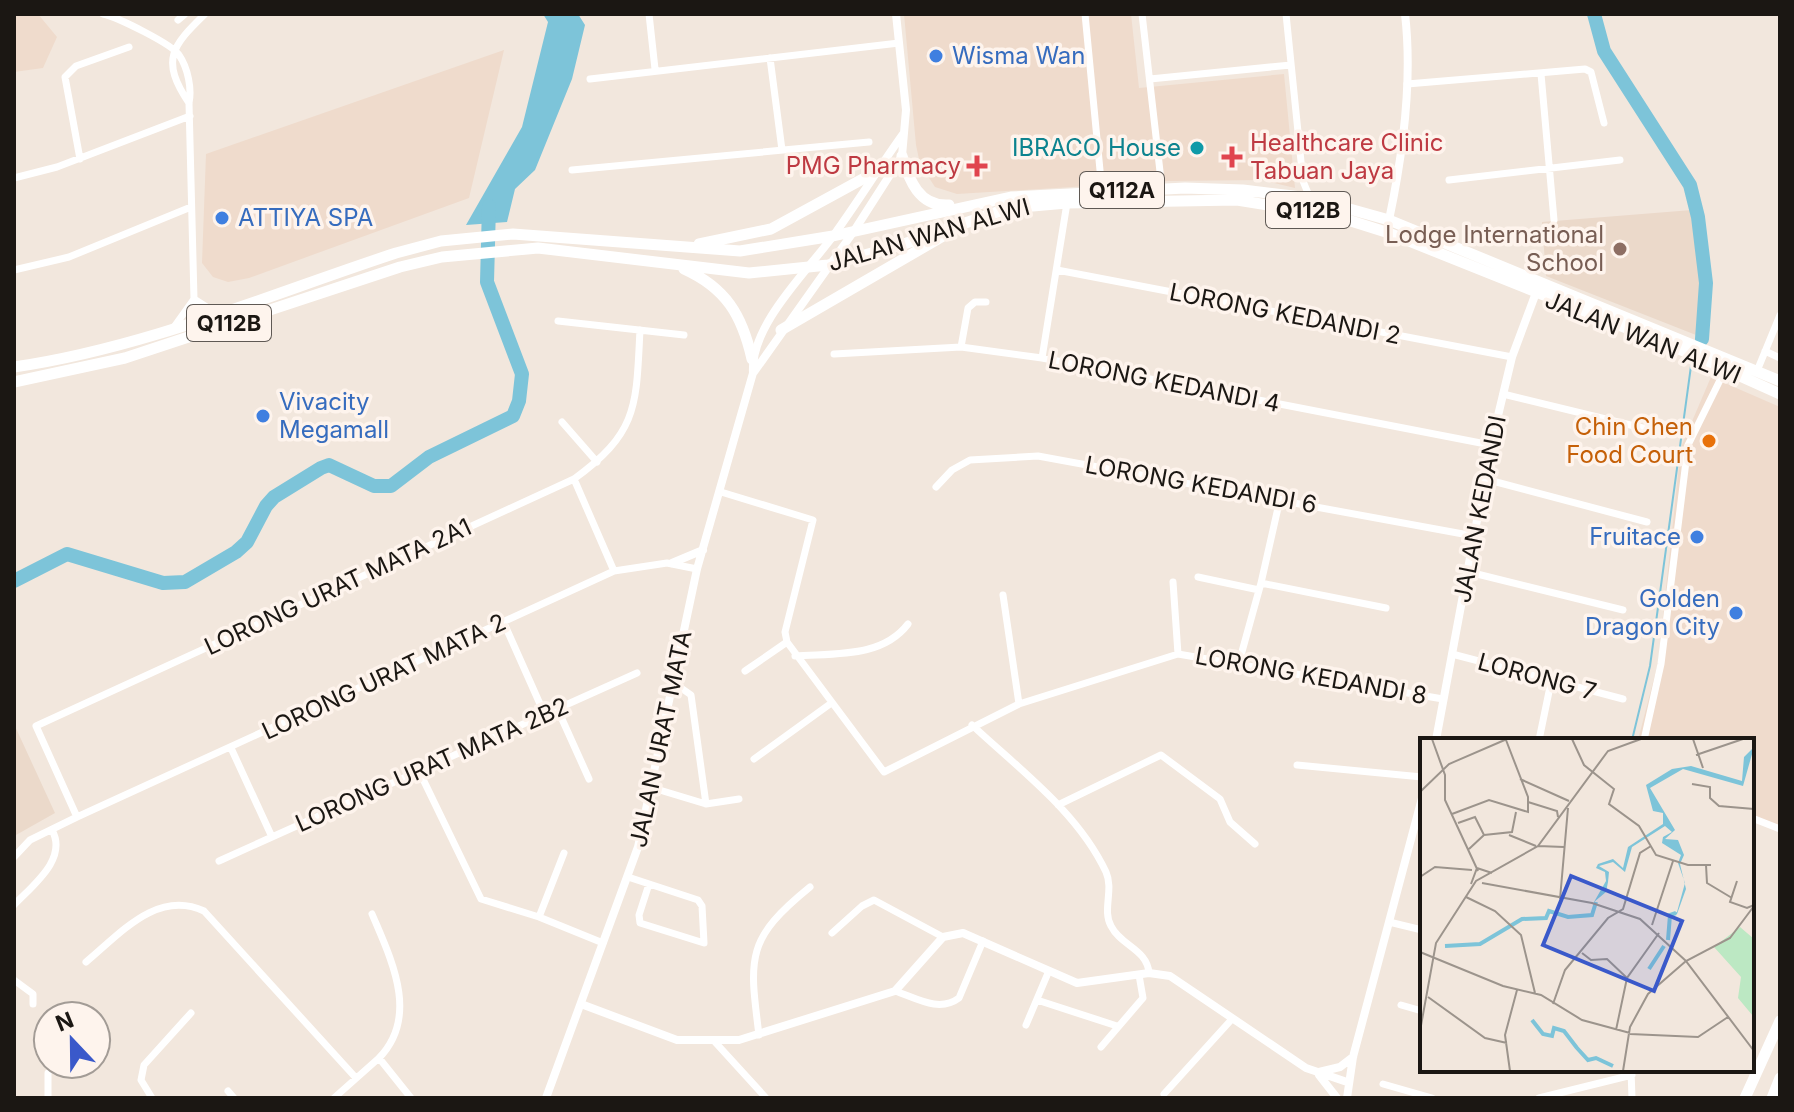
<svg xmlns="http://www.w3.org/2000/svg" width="1794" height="1112" viewBox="0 0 1794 1112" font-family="Inter,sans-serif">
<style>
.commercial{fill:#efdbcc}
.built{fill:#ebd9ca}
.water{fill:#7dc4d9}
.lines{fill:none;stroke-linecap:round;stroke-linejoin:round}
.stream{stroke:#7dc4d9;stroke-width:2}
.river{stroke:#7dc4d9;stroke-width:14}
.minor{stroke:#fff;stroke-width:7}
.tertiary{stroke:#fff;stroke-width:8}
.primary{stroke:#fff;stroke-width:11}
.shop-dot{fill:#3f7fe0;stroke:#fef4ed;stroke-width:3}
.culture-dot{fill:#0f9aa8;stroke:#fef4ed;stroke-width:3}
.health-dot{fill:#e0444e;stroke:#fef4ed;stroke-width:3}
.education-dot{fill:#8d6e63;stroke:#fef4ed;stroke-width:3}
.food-dot{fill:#e8710a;stroke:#fef4ed;stroke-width:3}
.labels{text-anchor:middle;stroke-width:7;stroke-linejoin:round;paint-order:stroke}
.shield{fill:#fef4ed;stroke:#5f5954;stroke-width:2}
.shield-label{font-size:22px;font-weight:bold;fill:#1b1713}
.shop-label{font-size:24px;fill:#366cbe;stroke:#fef4ed;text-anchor:start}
.health-label{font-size:24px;fill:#be3a42;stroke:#fef4ed;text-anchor:start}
.culture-label{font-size:24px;fill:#0d838f;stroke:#fef4ed;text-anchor:end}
.street-label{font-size:24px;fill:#1b1713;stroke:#fef4ed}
.education-label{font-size:24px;fill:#785e54;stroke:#fef4ed;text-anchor:end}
.food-label{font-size:24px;fill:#c56008;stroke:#fef4ed;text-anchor:end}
.inset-river{fill:none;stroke:#7dc4d9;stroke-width:4}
.inset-road{fill:none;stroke:#9c948c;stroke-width:2}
.view{fill:#3a59ca;fill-opacity:0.15;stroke:#3a59ca;stroke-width:4}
.inset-edge{fill:none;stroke:#1b1713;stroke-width:4}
</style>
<rect width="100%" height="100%" fill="#f2e7dd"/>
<path class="commercial" d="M14 14H38L57 37 43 68 14 72Z
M904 14H1131L1139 88 1284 74 1295 188 1262 180 1169 181 957 194 935 187 920 164 916 145Z
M504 50 469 198 249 278 228 282 213 277 202 263 206 154Z
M1711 377 1780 407V826L1752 815V740H1638L1658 663 1681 447Z"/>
<path class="built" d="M1692 210 1700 282 1696 335 1546 276 1542 222Z
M14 724 55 813 16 835 14 834Z"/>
<path class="water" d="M543 14H578L585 25 572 79 535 170 515 189 507 222 466 225 522 127 548 22Z"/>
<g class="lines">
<path class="stream" d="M1632 740 1650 666 1691 366"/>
<path class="river" d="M1594 14 1604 51 1690 185 1698 217 1706 283 1702 339
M14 581 67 554 163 583 185 582 236 552 247 542 266 506 274 497 321 468 329 465 374 486H391L429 457 513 416 519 401 522 374 487 282 489 206"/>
<path class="minor" d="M103 14C117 17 172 44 179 55 188 68 192 89 189 103L194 299 174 327
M649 14 655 69
M1085 14 1102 191
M1142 14 1162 189
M1286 14 1303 181 1310 198
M178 20 185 14
M770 58 782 150
M1541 74 1554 220
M590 79 899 43
M1150 79 1291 65
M1407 84 1585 69 1591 72 1604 123
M189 103C160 60 172 46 205 14
M80 159 65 77 76 66 129 47
M572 170 869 142
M14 178 57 167 190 116
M1449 180 1620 160
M14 270 69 257 191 207
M1057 270 1512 357
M194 299 216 313
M558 321 684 335
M961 347 968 308 975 302H986
M1765 351 1780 358
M834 354 961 347 1042 358 1491 445
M1042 358 1067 203
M1757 371 1780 315
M1503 394 1655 431
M562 422 597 462
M574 479 614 571
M1485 479 1647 522
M936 487 952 470 970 460 1038 456 1474 536
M721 492 813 520 785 632 787 642 884 772 1019 704 1178 654 1443 699
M1280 499 1261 583 1386 608
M1469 572 1623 610
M1198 577 1259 590
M1173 582 1178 654
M1003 595 1019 704
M503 621 544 713
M1452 654 1623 699
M795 656C835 653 882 658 908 624
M1238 666 1261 583
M745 671 787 642
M674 683 691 695 706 804
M557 708 589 779
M972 725C1019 769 1078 812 1106 872 1114 890 1102 910 1111 926 1121 946 1147 949 1149 973
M1539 740 1551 682
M1644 740 1661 664 1688 445 1725 370
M231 748 272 837 637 673
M754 759 830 704
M1297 765 1422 777
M420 773 481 899 539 917 603 943
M653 788 706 804 739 799
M1058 805 1161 755 1220 799 1230 822 1255 844
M77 817 36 726 574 479C639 432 636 405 640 330
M1752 818 1780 829
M14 857 30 840 77 817 614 571 667 563 697 569
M219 861 272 837
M628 877 698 900 702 906 704 943 640 923 639 915 649 884
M14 905C33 885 68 859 52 830
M372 914C391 959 420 1016 379 1058
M539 917 564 853
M1389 922 1422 930
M832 933 862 906 874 900 943 937
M86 962C120 934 157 889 204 911L356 1078
M14 980 33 994V1004
M895 991C916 998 939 1013 959 998L983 941
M1037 1000 1117 1026
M1401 1005 1422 1011
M1026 1025 1048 973
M759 1035C749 957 746 939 810 887
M715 1042 766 1098
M1101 1047 1143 998 1139 975
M1631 1070 1632 1098
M48 1073V1098
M1383 1084 1432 1098
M228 1091 234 1098
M1164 1094 1232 1019
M152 1098 141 1080 144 1065 191 1013
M334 1098 379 1058 411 1098
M1539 1098 1632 1075"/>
<path class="tertiary" d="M1389 220C1403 154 1413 82 1405 14
M754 372 854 231 902 156 906 110 896 14
M672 563 703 550
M1436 740 1491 445 1512 357 1537 290
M581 1004 677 1040H739L895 991 943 937 963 933 1077 983 1149 973 1170 976 1306 1068 1347 1082
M1319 1072 1340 1067 1353 1057
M1319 1075 1337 1098
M546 1098 638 847 697 569 753 373C750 324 810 269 836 232 859 200 880 166 903 134
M1347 1098 1353 1057 1422 798"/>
<path class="primary" d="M902 156C909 180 919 207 949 205
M699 244 771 229 881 169
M684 269C726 288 742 315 752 359
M781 330 943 236
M14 367C145 348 271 294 396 253L441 241 513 234 740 251 833 236 1011 197 1185 188 1243 190 1310 198 1389 220 1780 381
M14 382 125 358 400 267 442 257 538 248 749 273 828 265 901 245 1009 208 1067 203 1237 200 1335 216 1389 233 1691 354 1780 394
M1745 1098 1780 1021
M1772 1098 1780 1078"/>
</g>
<g class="shop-dot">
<circle cx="936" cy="56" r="8"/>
<circle cx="222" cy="218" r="8"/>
<circle cx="263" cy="416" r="8"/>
<circle cx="1697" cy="537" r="8"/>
<circle cx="1736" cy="613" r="8"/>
</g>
<circle class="culture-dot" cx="1197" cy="148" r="8"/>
<g class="health-dot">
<path d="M1228 145h8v8h8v8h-8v8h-8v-8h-8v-8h8z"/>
<path d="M973 154h8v8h8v8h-8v8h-8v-8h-8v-8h8z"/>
</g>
<circle class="education-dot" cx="1620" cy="249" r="8"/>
<circle class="food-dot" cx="1709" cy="441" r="8"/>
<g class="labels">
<g class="shield">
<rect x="1080" y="172" width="84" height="36" rx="6"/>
<rect x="1266" y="192" width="84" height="36" rx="6"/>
<rect x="187" y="305" width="84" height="36" rx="6"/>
</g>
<g class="shield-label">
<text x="1122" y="198">Q112A</text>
<text x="1308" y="218">Q112B</text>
<text x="229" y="331">Q112B</text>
</g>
<g class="shop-label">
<text x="952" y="64">Wisma Wan</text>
<text x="238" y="226">ATTIYA SPA</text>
<text x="279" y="410">Vivacity<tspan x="279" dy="28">Megamall</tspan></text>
<text x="1681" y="545" text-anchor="end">Fruitace</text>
<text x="1720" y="607" text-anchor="end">Golden<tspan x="1720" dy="28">Dragon City</tspan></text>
</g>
<g class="health-label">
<text x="1250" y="151">Healthcare Clinic<tspan x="1250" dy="28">Tabuan Jaya</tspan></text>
<text x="961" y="174" text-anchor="end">PMG Pharmacy</text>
</g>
<g class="culture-label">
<text x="1181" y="156">IBRACO House</text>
</g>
<g class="street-label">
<text transform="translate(929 235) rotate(-16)" y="8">JALAN WAN ALWI</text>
<text transform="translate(1285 314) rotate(11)" y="8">LORONG KEDANDI 2</text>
<text transform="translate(1643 338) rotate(22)" y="8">JALAN WAN ALWI</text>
<text transform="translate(1164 382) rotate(11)" y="8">LORONG KEDANDI 4</text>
<text transform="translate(1201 485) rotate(10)" y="8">LORONG KEDANDI 6</text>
<text transform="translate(1480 509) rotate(-79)" y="8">JALAN KEDANDI</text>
<text transform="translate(338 587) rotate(-25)" y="8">LORONG URAT MATA 2A1</text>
<text transform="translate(1311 676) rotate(10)" y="8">LORONG KEDANDI 8</text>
<text transform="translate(384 677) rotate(-25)" y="8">LORONG URAT MATA 2</text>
<text transform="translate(1537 677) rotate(15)" y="8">LORONG 7</text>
<text transform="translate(661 739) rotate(-78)" y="8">JALAN URAT MATA</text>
<text transform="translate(432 765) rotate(-24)" y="8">LORONG URAT MATA 2B2</text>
</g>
<g class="education-label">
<text x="1604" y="243">Lodge International<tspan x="1604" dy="28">School</tspan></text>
</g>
<g class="food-label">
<text x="1693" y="435">Chin Chen<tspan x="1693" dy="28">Food Court</tspan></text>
</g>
</g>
<g transform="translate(1420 738)">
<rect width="334" height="334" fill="#f2e7dd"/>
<path d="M320 189 334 201 333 278 318 260 321 239 294 209Z" fill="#bce8c3"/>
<path d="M334 9 323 48 263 31 230 50 255 92 245 101 258 102 264 117 260 126 266 151 257 176H250L257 174 265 145 258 125 261 117 242 105 243 99 252 94 245 88 212 109 205 134 193 124 179 128 189 134 188 144 186 154 174 164 186 143 185 134 176 130 178 126 193 121 203 130 208 109 243 86V75L233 73 226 47 252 31 271 28 322 43 324 19Z" fill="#7dc4d9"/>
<path class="inset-river" d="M248 202 250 177 256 175M25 208 60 206 102 181 126 180 129 173 148 179 172 177 176 164M229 231 244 208M112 282 123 296 132 298 134 290 144 293 157 310M157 310 168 322 176 320 193 328"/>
<path class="inset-road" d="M12 1 25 37V62L58 133M152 1 164 27 194 51 189 66 219 88 236 117 268 127H291M273 1 283 30M276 17 323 1M100 41 149 63M272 46 290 49V60L299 68 334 71M0 54 29 26 87 1M108 64 137 73 138 79M32 76 69 62 108 74V59L86 2M38 85 55 79 64 97 49 111M64 97 92 94 96 74M89 97 116 108M118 108 144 109M286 127 287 145 312 160M0 139 15 129 52 132M317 143 310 164 327 170 334 167M62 145 172 165 220 181 266 223 228 256 210 289 203 333M51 146 57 130 72 135M46 159 75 173 101 197 115 255M140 161 148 70M334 168 310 200 266 223 334 313M232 187 253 123M0 214 83 248 121 257 162 282 210 295M162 215 171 222 187 221 207 240M8 259 65 300 87 305M133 266 145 232 188 180 203 171 220 115 231 108M196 292 207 240 239 195M0 293 16 205 56 143 118 108 188 13 221 1M210 296 278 299 308 279M90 333 85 297 97 252"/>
<path class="view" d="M151 138 262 183 234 253 123 207Z"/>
<rect width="334" height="334" class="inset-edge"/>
</g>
<rect width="1794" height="1112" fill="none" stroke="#1b1713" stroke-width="32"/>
<g transform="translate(72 1040) rotate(338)"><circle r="38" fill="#fef4ed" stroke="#a39c96" stroke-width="2"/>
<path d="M0-6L14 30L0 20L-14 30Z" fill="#3a59ca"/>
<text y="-12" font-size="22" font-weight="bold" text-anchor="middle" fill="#1b1713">N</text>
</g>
</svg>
